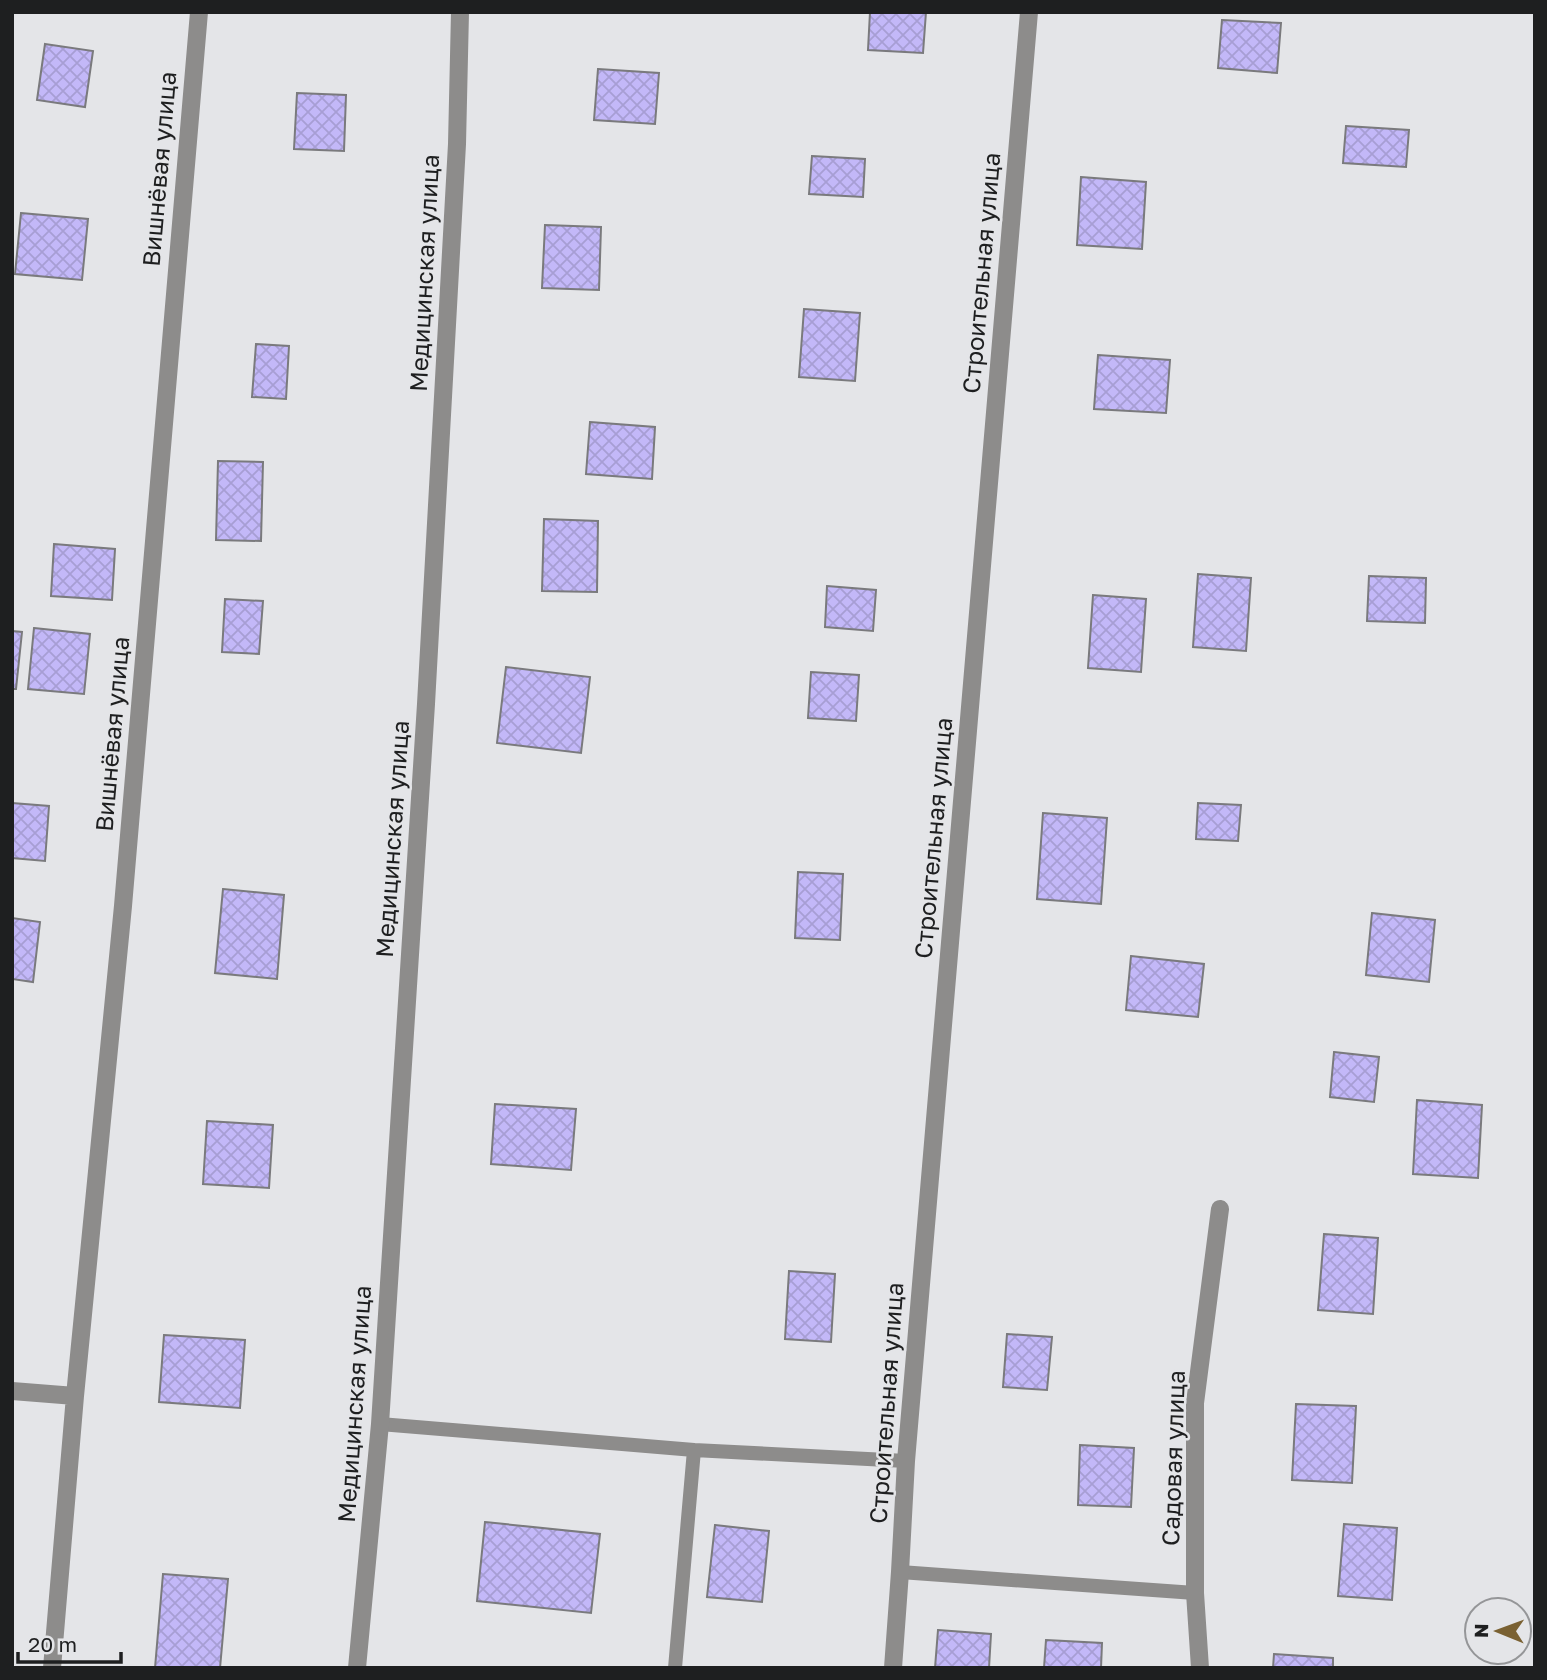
<svg xmlns="http://www.w3.org/2000/svg" width="1547" height="1680" viewBox="0 0 1547 1680" font-family="'Golos Text',sans-serif">
<style>
.building{fill:url(#building-cross-hatch);stroke:#7a7a7d;stroke-width:2}
.lines{fill:none;stroke-linecap:round;stroke-linejoin:round}
.lane{stroke:#8d8c8b;stroke-width:14}
.street{stroke:#8d8c8b;stroke-width:18}
.labels{text-anchor:middle;stroke-width:5;stroke-linejoin:round;paint-order:stroke}
.street-label{font-size:24px;fill:#1e1f20;stroke:#e4e5e8}
</style>
<defs>
<pattern id="building-cross-hatch" width="8" height="8" patternUnits="userSpaceOnUse" patternTransform="scale(1.75)"><rect width="8" height="8" fill="#c3b8f8"/><path d="M0 0l8 8M0 8l8-8" fill="none" stroke="#a79ed4"/></pattern>
</defs>
<rect width="100%" height="100%" fill="#e4e5e8"/>
<path class="building" d="M870 12H926L923 53 868 50Z
M1222 20 1281 23 1277 73 1218 68Z
M45 44 93 51 85 107 37 100Z
M598 69 659 73 655 124 594 120Z
M297 93 346 95 344 151 294 149Z
M1346 126 1409 130 1406 167 1343 163Z
M812 156 865 159 863 197 809 194Z
M1081 177 1146 182 1142 249 1077 245Z
M21 213 88 219 82 280 15 274Z
M545 225 601 227 599 290 542 288Z
M804 309 860 313 855 381 799 377Z
M256 344 289 346 286 399 252 397Z
M1098 355 1170 360 1166 413 1094 409Z
M590 422 655 427 652 479 586 474Z
M218 461 263 462 261 541 216 540Z
M544 519 598 521 597 592 542 591Z
M54 544 115 549 112 600 51 596Z
M1198 574 1251 578 1246 651 1193 647Z
M1369 576 1426 578 1425 623 1367 621Z
M827 586 876 590 873 631 825 627Z
M1093 595 1146 599 1141 672 1088 668Z
M225 599 263 601 259 654 222 652Z
M34 628 90 634 84 694 28 689Z
M12 631 22 632 16 689H12Z
M506 667 590 677 581 753 497 743Z
M811 672 859 675 856 721 808 718Z
M12 803 49 806 45 861 12 858Z
M1198 803 1241 805 1238 841 1196 839Z
M1043 813 1107 818 1101 904 1037 899Z
M798 872 843 874 840 940 795 938Z
M223 889 284 895 277 979 215 973Z
M1372 913 1435 920 1429 982 1366 975Z
M12 918 40 922 33 982 12 979Z
M1131 956 1204 964 1198 1017 1126 1010Z
M1334 1052 1379 1057 1374 1102 1330 1097Z
M1417 1100 1482 1105 1478 1178 1413 1174Z
M495 1104 576 1109 571 1170 491 1164Z
M207 1121 273 1125 269 1188 203 1184Z
M1324 1234 1378 1238 1373 1314 1318 1310Z
M789 1271 835 1274 831 1342 785 1339Z
M1007 1334 1052 1337 1047 1390 1003 1387Z
M164 1335 245 1340 240 1408 159 1402Z
M1296 1404 1356 1406 1352 1483 1292 1480Z
M1080 1445 1134 1448 1131 1507 1078 1505Z
M485 1522 600 1534 591 1613 477 1601Z
M1344 1524 1397 1528 1392 1600 1338 1596Z
M715 1525 769 1531 762 1602 707 1597Z
M163 1574 228 1579 220 1668H155Z
M938 1630 991 1634 989 1668H935Z
M1046 1640 1102 1643 1101 1668H1044Z
M1274 1654 1333 1658V1668H1273Z"/>
<g class="lines">
<path class="lane" d="M380 1424 694 1450 906 1461
M900 1572 1195 1593
M675 1668 694 1450"/>
<path class="street" d="M12 1391 75 1396 123 906 199 12
M52 1668 75 1396
M357 1668 380 1424 426 704 457 144 460 12
M893 1668 900 1572 906 1461 1029 12
M1200 1668 1195 1593V1403L1220 1209"/>
</g>
<g class="labels">
<g class="street-label">
<text transform="translate(160 169) rotate(-85)" y="8">Вишнёвая улица</text>
<text transform="translate(425 273) rotate(-87)" y="8">Медицинская улица</text>
<text transform="translate(982 273) rotate(-85)" y="8">Строительная улица</text>
<text transform="translate(113 734) rotate(-85)" y="8">Вишнёвая улица</text>
<text transform="translate(934 838) rotate(-85)" y="8">Строительная улица</text>
<text transform="translate(393 839) rotate(-86)" y="8">Медицинская улица</text>
<text transform="translate(887 1403) rotate(-86)" y="8">Строительная улица</text>
<text transform="translate(355 1404) rotate(-86)" y="8">Медицинская улица</text>
<text transform="translate(1174 1458) rotate(-88)" y="8">Садовая улица</text>
</g>
</g>
<rect width="1547" height="1680" fill="none" stroke="#1e1f20" stroke-width="28"/>
<g transform="translate(1498 1631) rotate(271)"><circle r="33" fill="#e4e5e8" stroke="#959698" stroke-width="2"/>
<path d="M0-5L12 26L0 18L-12 26Z" fill="#7a6132"/>
<text y="-10" font-size="19" font-weight="bold" text-anchor="middle" fill="#1e1f20">N</text>
</g>
<path d="M18 1652v10h103v-10" fill="none" stroke="#1e1f20" stroke-width="3.5"/>
<text x="28" y="1652" font-size="21" fill="#1e1f20" stroke="#e4e5e8" stroke-width="5" paint-order="stroke">20 m</text>
</svg>
